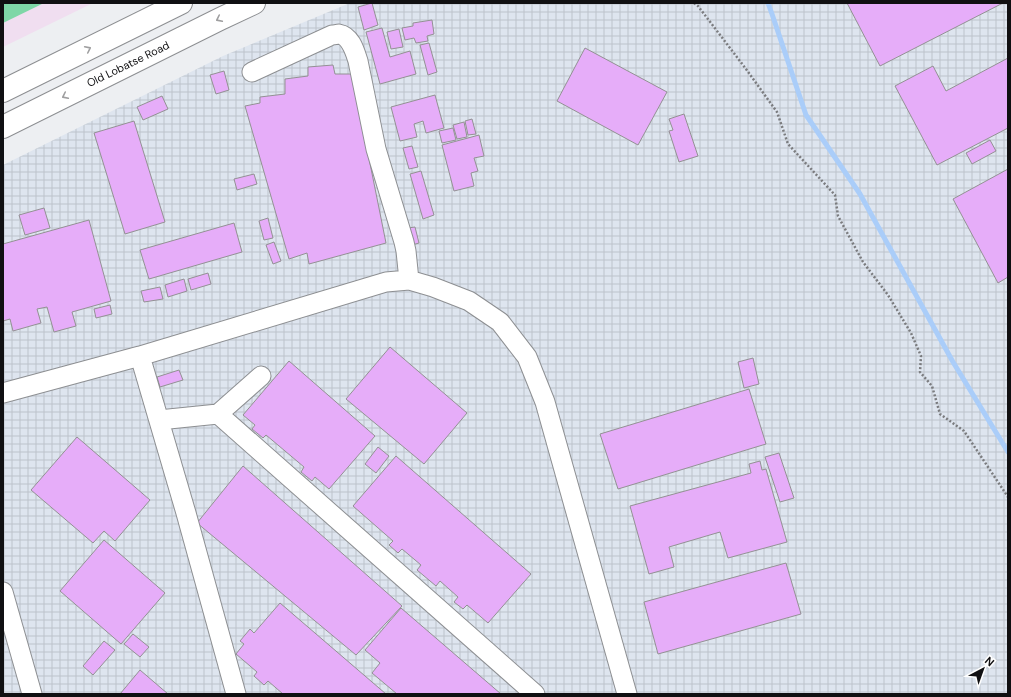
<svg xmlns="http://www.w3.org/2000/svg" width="1011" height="697" viewBox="0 0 1011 697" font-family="'DM Sans',sans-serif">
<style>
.industrial{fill:url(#industrial-grid)}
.education{fill:#f0def0}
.pitch{fill:#7ed7a7}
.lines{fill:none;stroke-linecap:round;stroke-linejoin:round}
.stream{stroke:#aacdf9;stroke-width:5}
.building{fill:#e6adf9;stroke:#939194}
.minor-casing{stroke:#8d8f92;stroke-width:21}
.major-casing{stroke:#8d8f92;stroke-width:24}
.path{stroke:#7b7c7f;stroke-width:2.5;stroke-dasharray:2 2;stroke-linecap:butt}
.minor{stroke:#fff;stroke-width:19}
.major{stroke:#fff;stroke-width:22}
.oneway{stroke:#9f9fa0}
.labels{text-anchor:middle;stroke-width:3;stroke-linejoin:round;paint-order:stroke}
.street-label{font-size:11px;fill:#101012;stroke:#fff}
</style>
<defs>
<pattern id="industrial-grid" width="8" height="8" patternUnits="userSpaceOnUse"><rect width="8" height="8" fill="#dee5ef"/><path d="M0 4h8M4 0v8" fill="none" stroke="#bdc3cc"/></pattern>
</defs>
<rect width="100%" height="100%" fill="#edeff2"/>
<path class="industrial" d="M350 3H1008V694H3V165L223 56Z"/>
<path class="education" d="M3 3H93L3 47Z"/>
<path class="pitch" d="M3 3H44L3 23Z"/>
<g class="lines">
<path class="stream" d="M768 3 772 14 806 115 860 194 953 362 1008 452"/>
</g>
<path class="building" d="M372 3 378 25 364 30 358 7Z
M847 3H1003L880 66Z
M432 20 434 34 427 36 428 41 416 43 414 38 405 40 402 28 413 26V23Z
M382 28 390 57 410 51 416 74 380 84 366 32Z
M399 29 403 47 391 49 387 32Z
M429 43 437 72 428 75 420 45Z
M585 48 667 92 638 145 557 101Z
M1008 58V128L937 165 895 86 933 66 946 91Z
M333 65 335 74H352L386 243 309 264 307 253 289 259 245 106 260 103V97L285 94V79L308 76V67Z
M224 71 229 90 216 94 210 75Z
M435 95 444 128 426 133 423 121 414 124 417 137 400 141 391 107Z
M162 96 168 109 143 120 137 107Z
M684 114 698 156 679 162 669 131 673 130 669 119Z
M472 119 476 134 468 135 465 121Z
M134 121 165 222 125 234 94 133Z
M464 122 467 137 457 139 453 125Z
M453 128 456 140 442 143 439 131Z
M479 135 484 156 474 158 478 171 471 173 474 186 454 191 442 145Z
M990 140 996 151 972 164 966 153Z
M412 146 418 167 409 169 403 148Z
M1008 169V277L998 283 953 199Z
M421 171 434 215 423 219 410 174Z
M254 174 257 184 237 190 234 179Z
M44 208 50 228 25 235 19 215Z
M268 218 273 238 264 240 259 221Z
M89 220 111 301 72 312 76 326 54 332 47 307 37 309 41 323 13 331 10 319 3 321V244Z
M234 223 242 252 149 279 140 250Z
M415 227 419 243 412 245 408 228Z
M274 242 281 261 273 264 266 245Z
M208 273 211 284 191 290 188 279Z
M184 279 187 291 168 297 165 285Z
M160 287 163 299 144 302 141 291Z
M110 305 112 314 96 318 94 309Z
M390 347 467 413 424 464 346 399Z
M753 358 759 384 744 388 738 362Z
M289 361 375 436 329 489 315 477 312 481 301 472 304 467 266 435 263 438 252 429 255 425 243 415Z
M179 370 183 380 160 387 157 377Z
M749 389 766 444 618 489 600 434Z
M77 437 150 500 115 541 104 531 93 543 31 490Z
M378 447 389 456 376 473 365 464Z
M779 453 794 498 780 502 765 457Z
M396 456 531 574 488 623 467 605 463 609 454 602 458 597 440 581 436 586 417 570 421 565 402 549 398 553 389 545 393 541 353 506Z
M760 461 762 470 766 469 787 542 728 558 720 532 669 547 674 567 649 574 630 506 751 473 749 464Z
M243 466 402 606 356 655 197 523Z
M104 540 165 593 121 644 60 591Z
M786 563 801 614 658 654 644 602Z
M280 603 386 694H283L268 681 264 685 254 676 257 672 236 654 244 644 240 641 250 629 254 633Z
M401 608 501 694H397L372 673 380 663 365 650Z
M133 634 149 647 140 657 124 644Z
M104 641 115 650 93 675 83 666Z
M140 670 168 694H120Z"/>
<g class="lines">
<g class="minor-casing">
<path id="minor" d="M252 72 332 35C335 35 337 34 339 34 351 36 355 52 358 61L376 149 404 242 406 251 409 280
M140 356 186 513 236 694
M3 393 140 356 386 282 409 280 433 287 469 301 500 322 527 357 545 402 627 694
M218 414 535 694
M159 420 218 414 261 376
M3 592 32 694"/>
</g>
<g class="major-casing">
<path id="major" d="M3 91 181 3
M3 127 220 19 254 3"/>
</g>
<path class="path" d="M694 3 698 6 746 69 777 112 788 144 835 195 838 216 863 262 888 295 911 333 921 356 920 372 932 386 940 414 964 431 1008 497"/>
<use href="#minor" class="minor"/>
<use href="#major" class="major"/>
</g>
<defs><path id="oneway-chevron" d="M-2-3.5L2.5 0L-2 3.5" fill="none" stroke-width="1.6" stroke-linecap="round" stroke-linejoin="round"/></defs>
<g class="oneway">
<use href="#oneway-chevron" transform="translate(219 19) rotate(154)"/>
<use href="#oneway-chevron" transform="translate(88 49) rotate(-26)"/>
<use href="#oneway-chevron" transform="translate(65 96) rotate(154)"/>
</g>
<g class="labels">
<g class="street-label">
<text transform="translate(128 64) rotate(-26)" y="4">Old Lobatse Road</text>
</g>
</g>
<rect width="1011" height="697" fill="none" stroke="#101012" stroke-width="8"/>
<g transform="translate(983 669) rotate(41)" stroke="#ffffff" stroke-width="3" paint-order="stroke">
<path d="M0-3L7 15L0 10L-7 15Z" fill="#101012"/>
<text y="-6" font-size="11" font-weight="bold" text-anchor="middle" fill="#101012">N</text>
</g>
</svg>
